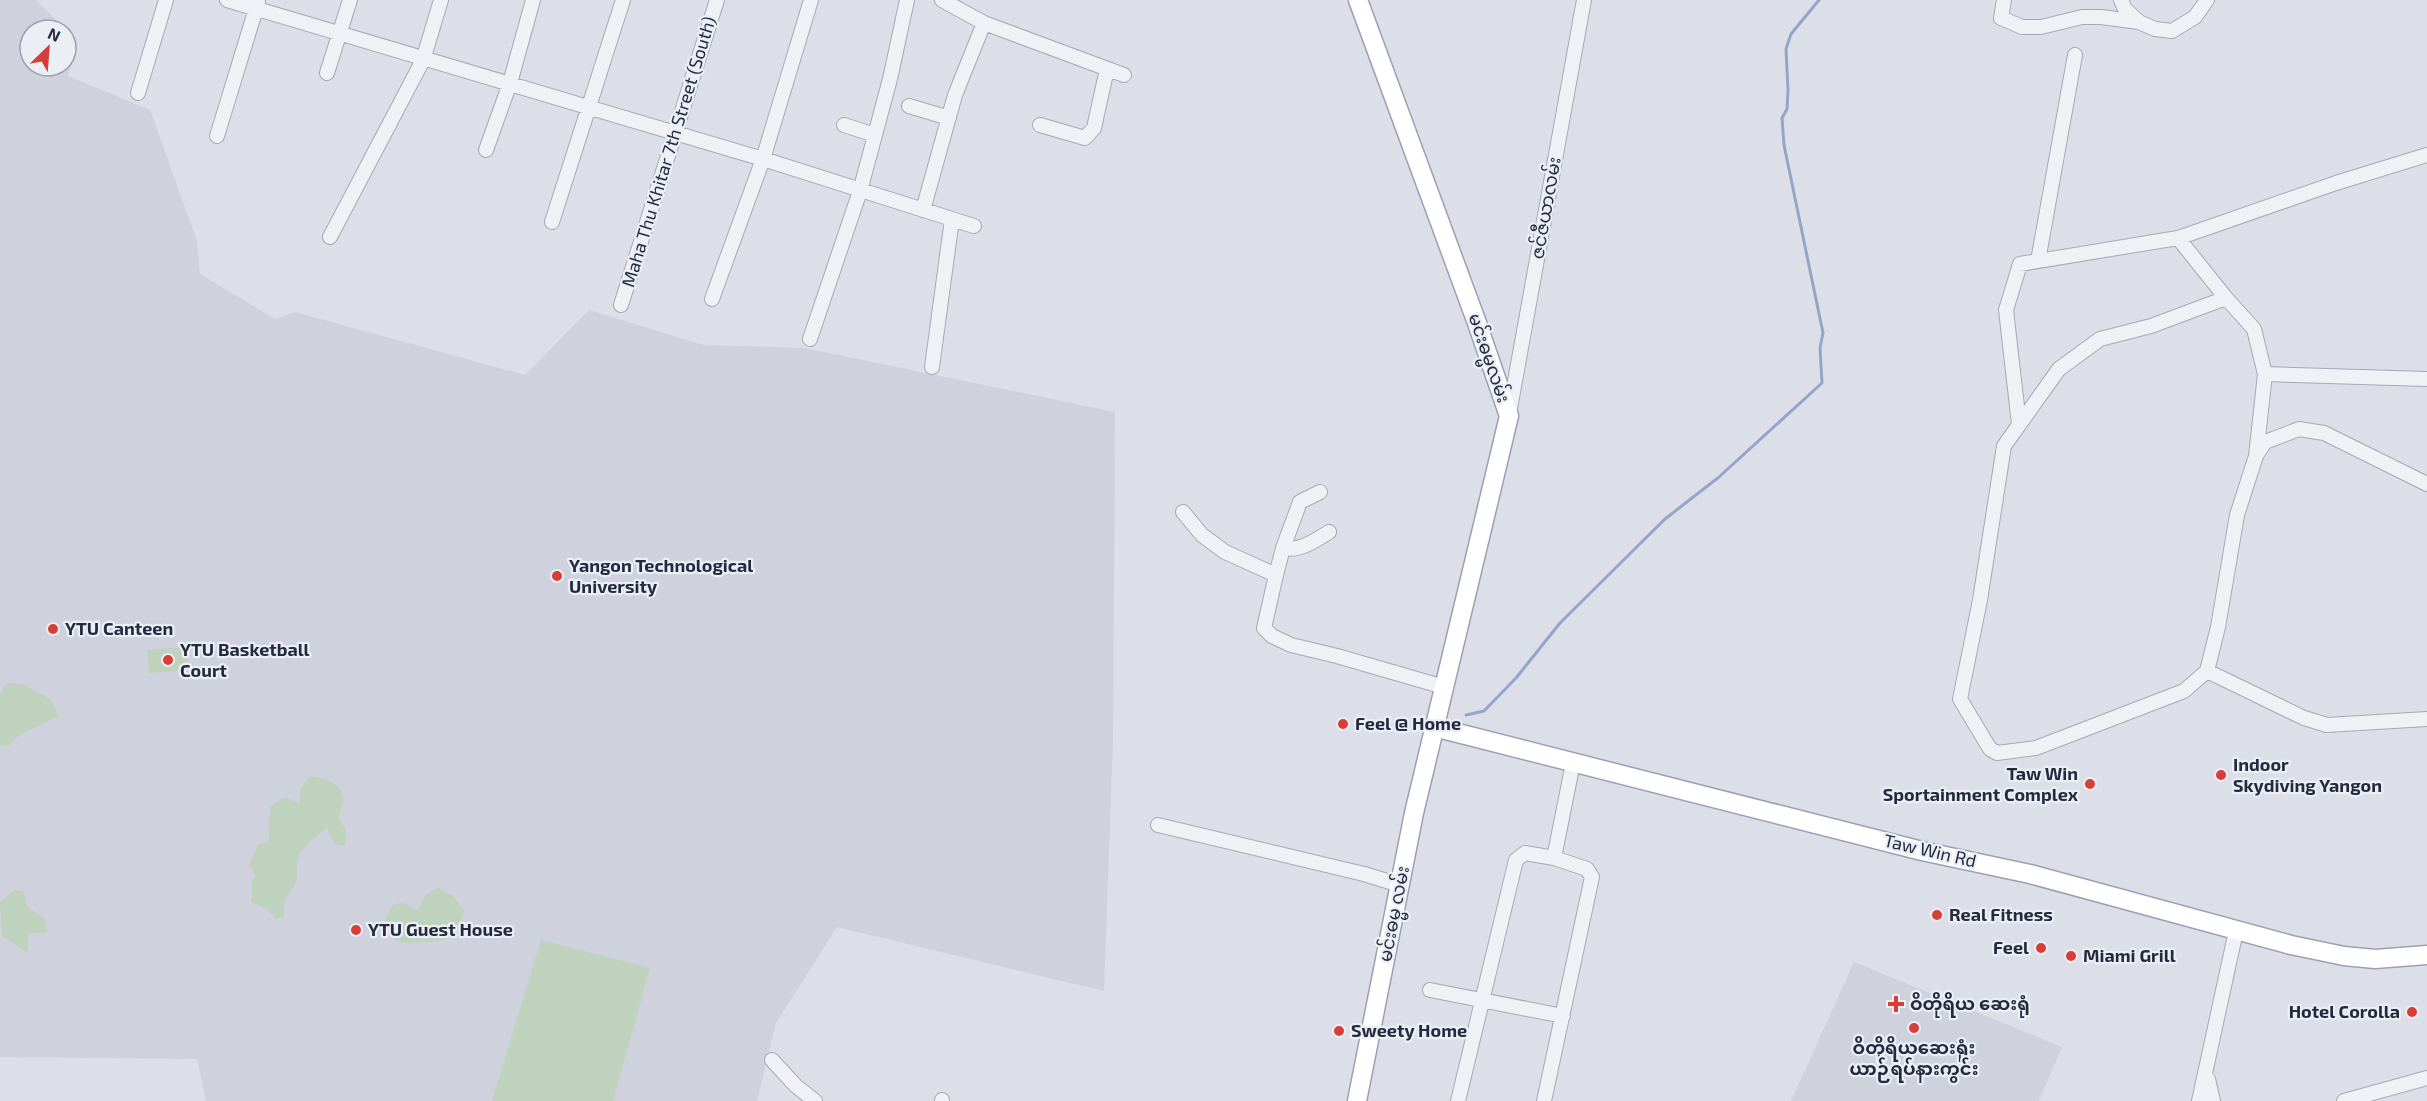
<svg xmlns="http://www.w3.org/2000/svg" width="2427" height="1101" viewBox="0 0 2427 1101" font-family="'Exo 2','Noto Sans Myanmar',sans-serif">
<style>
.built{fill:#cfd1dd;fill-rule:evenodd}
.green{fill:#bed2bd}
.lines{fill:none;stroke-linecap:round;stroke-linejoin:round}
.stream{stroke:#95a5ca;stroke-width:3}
.minor-casing{stroke:#a6a9b5;stroke-width:16}
.major-casing{stroke:#9ba0b4;stroke-width:21}
.minor{stroke:#f0f1f6;stroke-width:14}
.major{stroke:#fff;stroke-width:18}
.poi-dot{fill:#d63f38;stroke:#eceef5;stroke-width:2}
.labels{text-anchor:middle;stroke-width:4.5;stroke-linejoin:round;paint-order:stroke}
.street-label{font-size:18px;fill:#252a3f;stroke:#eceef5}
.poi-label{font-size:18px;font-weight:bold;fill:#252a3f;stroke:#eceef5;text-anchor:start}
</style>
<rect width="100%" height="100%" fill="#dddfe8"/>
<path class="built" d="M0 0H36L77 40 68 76 150 110 197 241 200 274 275 319 295 312 525 375 589 310 703 345 805 348 1115 412 1113 740 1104 991 837 927 776 1023 757 1101H206L197 1059 0 1057ZM30 30H66V66H30Z
M1854 962 2062 1047 2039 1101H1791Z"/>
<path class="green" d="M187 647 188 670 149 673 147 650Z
M7 683 23 684 50 699 59 716 19 735 8 746 0 745V694Z
M310 776C337 781 351 788 338 818L346 830 345 846 335 844 328 832V827C319 833 298 851 297 862 296 868 298 875 296 881 290 897 282 896 284 916L276 919 267 909 251 902 252 883 256 877 249 864 259 844 269 842 270 806 285 797 300 804V790Z
M438 888 453 896 464 910C458 933 453 941 429 942 416 943 407 944 395 941L384 921 392 906 402 902 418 910 426 894Z
M14 890 24 892 27 906 45 919 47 933H28V953L2 936 0 902Z
M541 940 650 968 613 1101H492Z"/>
<g class="lines">
<path class="stream" d="M1466 715 1484 711 1516 678 1560 623 1665 519 1719 477 1822 383 1820 348 1823 333 1784 145 1782 118 1787 109 1788 90 1786 49 1791 34 1819 0"/>
<g class="minor-casing">
<path id="minor" d="M227 0 763 159 974 226
M942 0 984 23 1124 75
M2004 0 2001 18 2022 27H2041L2082 17H2101L2139 22 2155 29 2172 31 2195 17 2207 0
M2121 0 2125 9 2139 22
M327 73 350 0
M138 93 166 0
M909 106 949 118
M844 125 875 135
M1040 125 1085 138 1094 128 1107 69
M217 136 258 2
M486 150 510 83 533 0
M923 210 955 95 984 23
M552 222 623 0
M330 237 423 60 441 0
M2038 261 2075 55
M2226 298 2254 329 2265 374 2256 456 2237 515 2218 627 2207 671 2304 718 2327 725 2427 719
M712 299 763 159 811 0
M621 305 717 0
M810 339 860 191 890 79 907 0
M932 367 952 219
M2265 374 2427 379
M1509 414 1584 0
M2019 424 2006 310 2020 264 2178 238
M2257 454 2265 442 2299 429 2324 433 2427 484
M1183 512 1202 535 1225 552 1276 575 1264 628 1272 636 1291 645 1337 656 1444 687
M1283 548 1300 502 1320 492
M1276 575 1283 548C1299 552 1316 540 1329 532
M2207 671 2184 691 2036 748 1997 753 1990 749 1960 699 1980 600 2004 446 2059 369 2100 339 2151 326 2226 298 2178 238 2336 183 2427 155
M1158 825 1364 874 1400 885
M1430 990 1563 1016
M772 1060 796 1086 815 1101
M2208 1079 2213 1101
M942 1100V1101
M1458 1101 1516 860 1525 853 1554 858 1573 763
M1544 1101 1592 877 1587 869 1554 858
M2199 1101 2236 931
M2344 1101 2427 1078"/>
</g>
<g class="major-casing">
<path id="major" d="M1434 727 1922 851 2030 874 2291 945 2344 956 2375 959 2427 955
M1357 1101 1414 813 1509 416 1477 323 1358 0"/>
</g>
<use href="#minor" class="minor"/>
<use href="#major" class="major"/>
</g>
<g class="poi-dot">
<circle cx="557" cy="576" r="6"/>
<circle cx="53" cy="629" r="6"/>
<circle cx="168" cy="660" r="6"/>
<circle cx="1343" cy="724" r="6"/>
<circle cx="2221" cy="775" r="6"/>
<circle cx="2090" cy="784" r="6"/>
<circle cx="1937" cy="915" r="6"/>
<circle cx="356" cy="930" r="6"/>
<circle cx="2041" cy="948" r="6"/>
<circle cx="2071" cy="956" r="6"/>
<path d="M1893 995h6v6h6v6h-6v6h-6v-6h-6v-6h6z"/>
<circle cx="2412" cy="1012" r="6"/>
<circle cx="1914" cy="1028" r="6"/>
<circle cx="1339" cy="1031" r="6"/>
</g>
<g class="labels">
<g class="street-label">
<text transform="translate(669 152) rotate(-73)" y="6">Maha Thu Khitar 7th Street (South)</text>
<text transform="translate(1546 208) rotate(-80)" y="6">ဇင်ဇီယာလမ်း</text>
<text transform="translate(1489 358) rotate(71)" y="6">မင်းဓမ္မလမ်း</text>
<text transform="translate(1930 851) rotate(13)" y="6">Taw Win Rd</text>
<text transform="translate(1394 914) rotate(-79)" y="6">မင်းဓမ္မ လမ်း</text>
</g>
<g class="poi-label">
<text x="569" y="572">Yangon Technological<tspan x="569" dy="21">University</tspan></text>
<text x="65" y="635">YTU Canteen</text>
<text x="180" y="656">YTU Basketball<tspan x="180" dy="21">Court</tspan></text>
<text x="1355" y="730">Feel @ Home</text>
<text x="2233" y="771">Indoor<tspan x="2233" dy="21">Skydiving Yangon</tspan></text>
<text x="2078" y="780" text-anchor="end">Taw Win<tspan x="2078" dy="21">Sportainment Complex</tspan></text>
<text x="1949" y="921">Real Fitness</text>
<text x="368" y="936">YTU Guest House</text>
<text x="2029" y="954" text-anchor="end">Feel</text>
<text x="2083" y="962">Miami Grill</text>
<text x="1910" y="1010">ဝိတိုရိယ ဆေးရုံ</text>
<text x="2400" y="1018" text-anchor="end">Hotel Corolla</text>
<text x="1351" y="1037">Sweety Home</text>
<text x="1914" y="1054" text-anchor="middle">ဝိတိုရိယဆေးရုံး<tspan x="1914" dy="21">ယာဉ်ရပ်နားကွင်း</tspan></text>
</g>
</g>
<g transform="translate(48 48) rotate(25)"><circle r="28" fill="#eceef5" stroke="#9ca0ac" stroke-width="1.5"/>
<path d="M0-4.5L10 22L0 15L-10 22Z" fill="#d63f38"/>
<text y="-9" font-size="16" font-weight="bold" text-anchor="middle" fill="#252a3f">N</text>
</g>
</svg>
